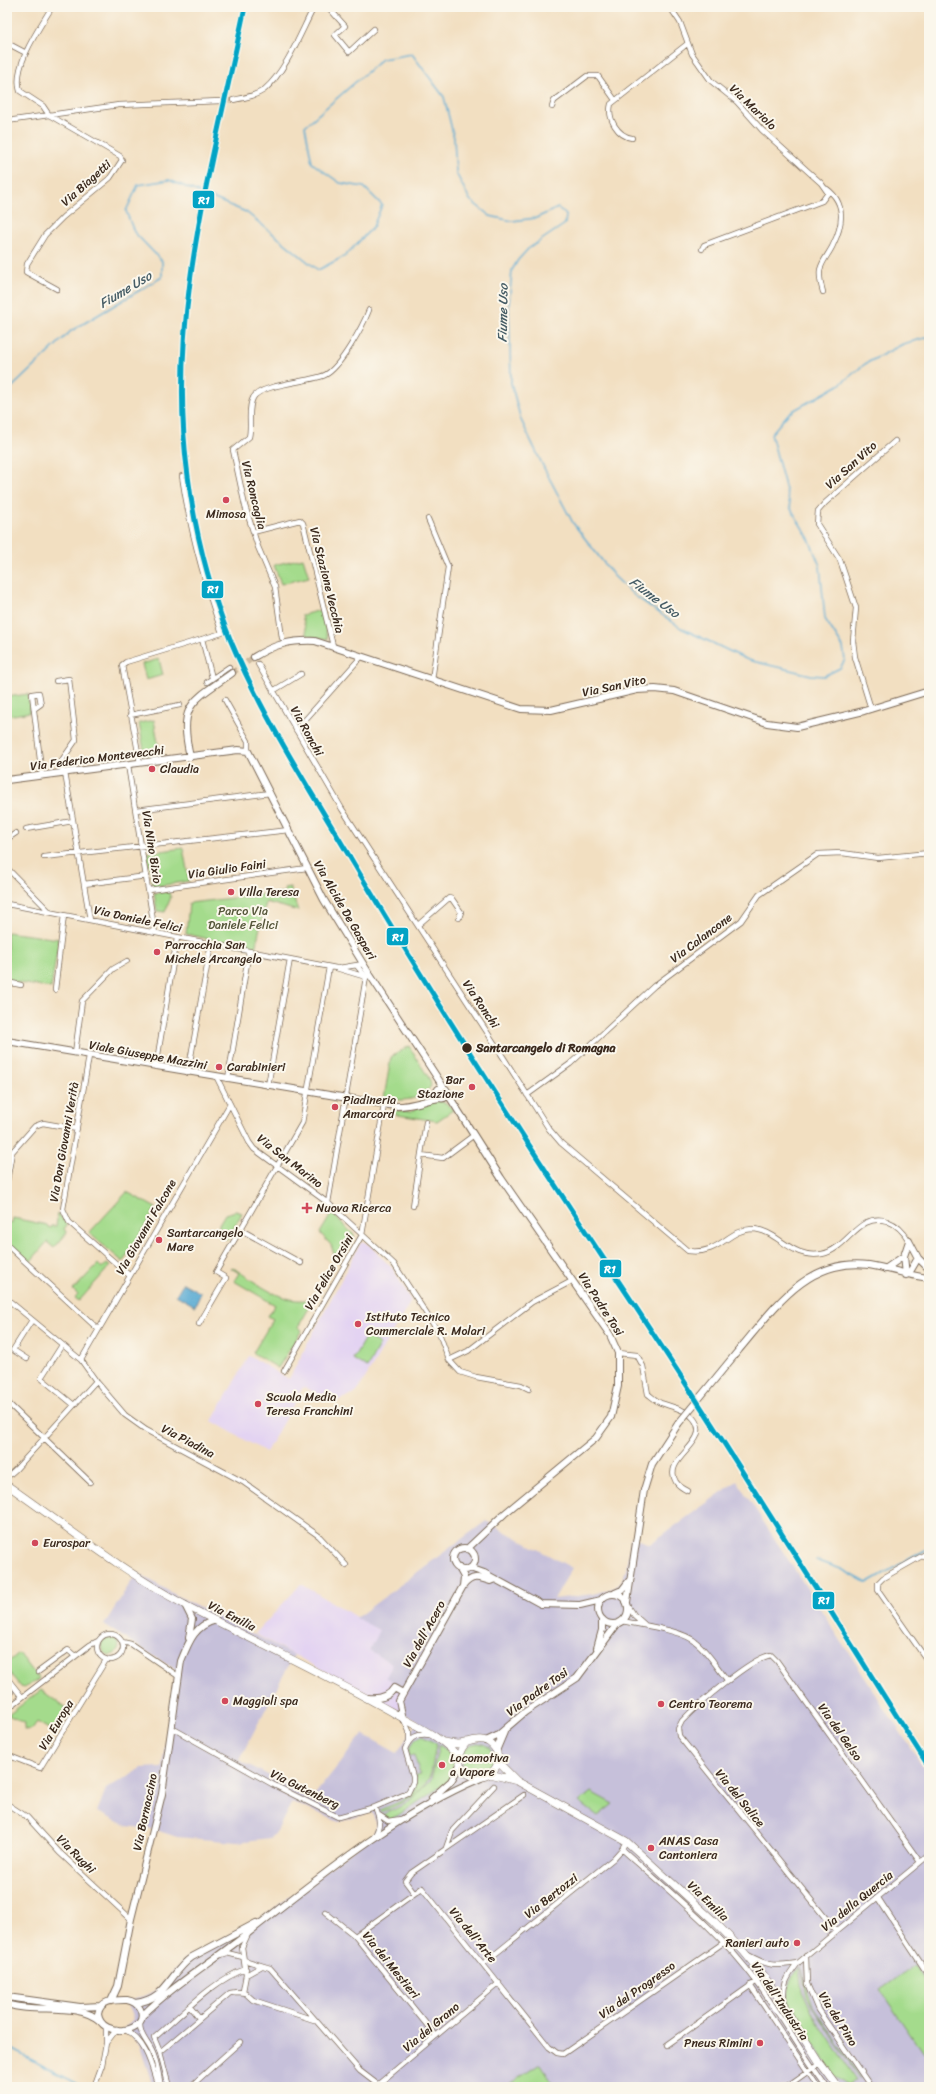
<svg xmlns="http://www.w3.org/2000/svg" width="936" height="2094" viewBox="0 0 936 2094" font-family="Sriracha,sans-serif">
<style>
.built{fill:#e3d3f2}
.industrial{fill:#c6c0da}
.green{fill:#a4db8c;stroke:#708255}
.water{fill:#57a9d2;stroke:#496a78}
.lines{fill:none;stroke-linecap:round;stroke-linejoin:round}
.stream{stroke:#57a9d2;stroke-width:1.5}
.street-tunnel{stroke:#cdbba0;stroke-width:4.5;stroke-dasharray:4.5 2;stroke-linecap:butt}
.secondary-tunnel{stroke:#cdbba0;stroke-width:6;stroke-dasharray:6 3;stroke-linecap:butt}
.street-casing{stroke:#7b6957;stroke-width:6}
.secondary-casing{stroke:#7b6957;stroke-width:8}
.primary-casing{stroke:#7b6957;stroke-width:8}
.street{stroke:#fff;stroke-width:4.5}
.secondary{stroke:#fff;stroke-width:6}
.primary{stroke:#fff;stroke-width:7}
.secondary-bridge-casing{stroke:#7b6957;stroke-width:8;stroke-linecap:butt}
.secondary-bridge{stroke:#fff;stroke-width:6}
.rail-1-casing{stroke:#fbf7ec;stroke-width:8}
.rail-1{stroke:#03a3c5;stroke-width:5}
.poi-dot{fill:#d1495b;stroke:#fbf7ec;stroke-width:1.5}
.stop-dot{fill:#3b2a1e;stroke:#fbf7ec;stroke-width:1.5}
.labels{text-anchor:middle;stroke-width:4;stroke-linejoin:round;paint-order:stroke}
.street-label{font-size:12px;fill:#3b2a1e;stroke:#fbf7ec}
.poi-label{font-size:12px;fill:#3b2a1e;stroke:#fbf7ec;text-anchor:start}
.park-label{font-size:12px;fill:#55563a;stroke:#fbf7ec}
.stop-label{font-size:12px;font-weight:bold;fill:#3b2a1e;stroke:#fbf7ec;text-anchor:start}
.water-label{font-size:13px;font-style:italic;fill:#465d66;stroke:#fbf7ec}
.line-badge{stroke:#fbf7ec;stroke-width:1.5}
.badge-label{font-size:11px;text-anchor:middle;font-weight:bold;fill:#fff}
</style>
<rect width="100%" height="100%" fill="#fbf7ec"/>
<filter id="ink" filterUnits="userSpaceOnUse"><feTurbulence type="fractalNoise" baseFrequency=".025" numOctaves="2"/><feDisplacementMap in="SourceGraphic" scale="8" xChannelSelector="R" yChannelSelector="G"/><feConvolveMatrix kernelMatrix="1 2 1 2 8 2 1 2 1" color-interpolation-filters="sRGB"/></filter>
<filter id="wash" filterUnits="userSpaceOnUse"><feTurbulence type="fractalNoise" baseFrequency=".012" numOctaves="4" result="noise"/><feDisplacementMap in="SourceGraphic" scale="16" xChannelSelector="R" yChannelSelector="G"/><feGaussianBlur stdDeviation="0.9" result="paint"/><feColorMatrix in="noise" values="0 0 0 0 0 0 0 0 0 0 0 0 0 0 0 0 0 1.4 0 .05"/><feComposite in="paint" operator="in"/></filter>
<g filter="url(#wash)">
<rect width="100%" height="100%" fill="#f2dfc1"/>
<path class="built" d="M363 1242H366L393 1269 411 1301 357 1392 335 1402 303 1387 266 1452 212 1421 249 1356 289 1379 360 1244Z
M301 1584 379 1630 393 1664 409 1692 404 1701 406 1715 255 1634Z"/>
<path class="industrial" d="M737 1481 929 1776V2087H153L140 2045 132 2037 123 2030 133 2019 127 2001 144 1997 158 1989 183 1961 268 1913 374 1834 376 1824 372 1812 339 1822 292 1802 277 1831 270 1838 237 1842 177 1837 156 1830 127 1826 97 1812 106 1789 142 1768 162 1767 176 1670 104 1625 137 1572 170 1592 294 1655 239 1760 312 1798 363 1734 397 1753 418 1721 406 1715 404 1701 409 1692 386 1677 393 1664 369 1650 379 1630 356 1618 486 1521 572 1568 554 1599 594 1594 613 1588 621 1582 626 1570 631 1537 650 1544Z"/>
<path class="green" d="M303 558 309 577 281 584 274 565Z
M321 610 328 639 307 636 302 615Z
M159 659 163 675 146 680 142 664Z
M28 694 30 712 8 716 7 697Z
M154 720 160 754 145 756 139 723Z
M183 848 189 881 153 887 147 853Z
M290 887 298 911 266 902 255 949 186 934 189 903 285 892 284 888Z
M169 892 171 897 165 912 157 911 154 893Z
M7 932 59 939 51 988 7 981Z
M409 1046 430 1080 431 1086C421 1101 400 1102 384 1098L391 1057Z
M439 1101 446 1103 453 1110 437 1121 391 1114V1110L410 1112 428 1102Z
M127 1192 156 1208 123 1262 89 1233Z
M236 1211 242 1213 227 1240 220 1235 219 1224 225 1214Z
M58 1213 67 1225 64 1229 67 1233 54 1248 47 1242 30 1262 7 1241V1222L12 1223 13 1218 47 1225 48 1227 51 1228 52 1226H56Z
M332 1213 355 1236 351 1240 348 1239 336 1260 331 1245 320 1233Z
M98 1264 102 1268 107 1264 110 1266 79 1301 75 1298 78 1295 73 1290Z
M232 1267C256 1282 285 1308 315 1298L298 1327 302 1330 278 1368 253 1353 273 1319 268 1316 275 1305 234 1281 239 1273 231 1268Z
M366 1336 380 1344 367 1368 353 1359Z
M101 1646a9 9 0 1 1 18 0a9 9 0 1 1-18 0Z
M19 1653 39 1679 24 1688 21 1687 7 1670V1663Z
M41 1690 67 1709 54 1732 37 1722 32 1729 24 1730 25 1723 8 1715Z
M422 1736 437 1744C433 1754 433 1771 429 1778 420 1795 398 1806 381 1812L380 1810 403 1800 415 1790 416 1775 420 1774 414 1755 409 1756C408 1747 413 1739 422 1736Z
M462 1759a16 16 0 1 1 32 0a16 16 0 1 1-32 0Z
M439 1745 452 1753 454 1757 456 1768 448 1782 391 1820 382 1815 406 1804 431 1780Z
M591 1792 613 1804 598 1816 579 1802Z
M914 1966 929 1989V2049L923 2053 880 1990Z
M801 1968 813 2007 860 2077 859 2078 812 2007 807 1997Z
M799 1969 802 1991 811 2011 856 2080 847 2086 835 2076 792 2012 793 2011C784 1996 786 1981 799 1969Z
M540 2064 555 2087H505Z"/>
<path class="water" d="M183 1283 201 1293 195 1306 176 1295Z"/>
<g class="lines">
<path class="stream" d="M7 392 71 331 162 277V261L134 232 126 211 138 185 169 180 246 212 318 270 345 256 373 227 382 205 364 187 340 183 312 163 305 126 382 59 412 54 444 97 454 138 456 173 470 200 490 216 512 221 536 218 558 208 566 215 565 224 528 249 518 260 512 270 509 305 511 383 521 420 545 470 573 523 614 576 635 596 681 628 748 660 811 675 824 676 840 668 845 660 843 647 825 619 820 566 809 539 791 509 771 434 789 413 839 385 865 364 903 344 929 337
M926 1296 929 1297
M816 1560 841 1569 867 1583 929 1548
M7 2047 78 2084"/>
</g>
</g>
<g filter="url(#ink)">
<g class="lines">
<path class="street-tunnel" d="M221 101 233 100"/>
<path class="secondary-tunnel" d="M232 673 254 657"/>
<g class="street-casing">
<path id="street" d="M52 7C40 27 12 66 20 91L43 106 49 115 120 156 122 160 110 178 63 217 45 235 27 264 26 272 57 289
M328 7 345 26 335 35 349 52 374 29
M670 7 680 22 692 54 711 81 737 102 762 130 821 183 828 193 822 201 704 245 702 249
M7 43 26 53
M233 100C243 98 257 96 265 89 286 71 301 32 314 7
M552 107 554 101 587 76H598L615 100
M7 121 119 105 221 101
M632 138C618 136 607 119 611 104L687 44
M823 292C821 285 819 278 820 270 822 261 829 254 833 245 843 225 846 203 827 189
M428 519 448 567 432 680
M253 532 300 520 303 523 333 646
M282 638 275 587 258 547 245 506 233 450 249 437C252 425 247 409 253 398 260 384 310 382 325 375 340 368 363 326 369 310
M202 639 212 678
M258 664 342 809 498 1049 549 1129 561 1143 688 1251C721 1255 726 1230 752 1229 777 1229 791 1260 822 1254 848 1249 858 1212 887 1221 898 1225 904 1232 909 1241
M56 681 69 679 76 740 62 760V773
M207 682 229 667
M273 691 301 674
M225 700 248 741V751
M34 709 41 704 39 693 32 694 42 776
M871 709 855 657 853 641 856 608 840 560 817 524 818 511 825 503 895 441
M130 715 180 705
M296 730 361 657
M140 763 122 665 126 662 222 633C204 581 190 530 182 476
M128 765 155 933
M65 773 90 920
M136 810 270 793
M26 829 73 821
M7 839 16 833
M44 857 289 830
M7 868 49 911
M84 884 147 876
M149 890 307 868
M7 904 336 968 366 977 370 975
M418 925 449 898 452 899 461 912 459 918
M357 966 366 977
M339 968 363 964
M7 982 21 985
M55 990 64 915
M75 1053 82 1001 113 969 127 961
M89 1056 63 1209 69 1222 129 1275
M156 1067 177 938
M188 1073 211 944
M217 1078 249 1142 254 1149 328 1203 394 1264 439 1333 449 1360 460 1372 476 1377 521 1385 529 1389
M228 1079 249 951
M268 1086 290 959
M527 1095 570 1064 654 986 741 921 759 895 818 854 842 853 878 858 929 853
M421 1155 443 1158 474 1135
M7 1181 12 1152 35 1126 43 1123 77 1129
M328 1203 366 977
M413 1206 426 1122
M241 1230 301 1263
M7 1245 98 1329
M7 1299 81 1360 96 1381 125 1415 146 1430 243 1482 319 1536 346 1565
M199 1324 226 1278 216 1272 302 1123 329 967
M62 1345 41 1378 74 1405
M618 1353 637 1355 643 1366 648 1394C652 1397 656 1401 661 1403 672 1407 686 1409 694 1419 713 1443 661 1458 676 1482 678 1485 684 1489 688 1491
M27 1359 13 1350 32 1320
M81 1360 230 1104
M449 1360 468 1351 532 1302 572 1281
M284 1371 362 1235 384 1105
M7 1402 90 1482
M7 1477 16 1469 96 1381
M929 1552 883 1578 878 1583V1590L929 1663
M629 1607 634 1615 644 1624
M622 1621C641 1625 683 1630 697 1643 709 1653 718 1669 728 1681
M97 1647a13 13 0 1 1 26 0a13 13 0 1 1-26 0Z
M122 1642 131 1644 178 1676
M38 1672 68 1650 75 1656
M7 1678 22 1697
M7 1696 11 1692
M7 1709 90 1645 98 1641
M404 1720 409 1731V1741
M172 1728 272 1784 338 1817 375 1807 408 1793 413 1782V1777L405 1749C410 1737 417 1733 430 1735
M7 1755 40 1768 106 1660
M7 1804 27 1817 59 1852 131 1919
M379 1815 388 1821 401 1819
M374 1837C381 1826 380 1818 375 1807
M446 1848 452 1831 494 1786
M622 1849C668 1891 719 1930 756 1981 781 2015 801 2053 827 2087
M414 1893 405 1881 411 1873 524 1795
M878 1898 929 1976
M325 1912 355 1936 436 2036
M836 1931 679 1736 678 1729 682 1721C697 1705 751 1658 771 1655L777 1661 920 1862
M248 1934 242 1947 246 1975 243 1991 253 2000 314 2020
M355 1936 422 1888 549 2047 557 2053 563 2054 723 1943
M221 1955 227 1953 243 1957
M748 1955C770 1967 774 1966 798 1963
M806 1956 807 1984 818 2010 871 2087
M244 1960 270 1968 360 2071 377 2084
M484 1963 613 1859 622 1849 626 1841
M246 1975 262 1966
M750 1985 818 2087
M785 2005C781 1986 787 1977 798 1963L929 1855
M190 2007 199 2018
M140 2022C139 2037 150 2043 154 2056 158 2066 159 2077 161 2087
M106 2027V2043L117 2029
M124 2029C147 2042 151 2064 158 2087
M667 2045 764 1976
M160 2052 154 2038C180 2016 214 1979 246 1969
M94 2087 102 2065 106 2043
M169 2087 160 2052 230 1993 237 1992 246 1993
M190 2087 240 2042
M375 2087 499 1983
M786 2087 820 2063"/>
</g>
<g class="secondary-casing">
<path id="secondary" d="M254 657C275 644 291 640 315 641L521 709 551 710 637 690 655 689 674 691 767 723 797 727 864 711 929 691
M190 757C178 703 192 702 232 673
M7 780 238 750 248 751 324 900 370 975 444 1088
M7 1041 395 1106C410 1107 425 1100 440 1098
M436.5 1093a5.5 5.5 0 1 1 11 0a5.5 5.5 0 1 1-11 0Z
M447 1093 501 1178 610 1335 618 1353V1386L611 1417 596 1438 504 1514 467 1549
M909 1241 918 1258 929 1269
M885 1269 904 1256
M906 1275 904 1256 909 1241
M906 1275 911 1270 918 1258
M738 1351C773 1310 806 1257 869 1265 889 1268 909 1276 929 1278
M453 1559a11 11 0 1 1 22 0a11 11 0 1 1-22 0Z
M459 1568 464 1577 463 1586
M470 1568 484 1573 541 1604 580 1605 601 1600
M615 1593 622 1590 629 1581
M598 1609a15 15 0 1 1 30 0a15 15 0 1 1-30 0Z
M627 1602 644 1490 652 1464 678 1424
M185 1605 192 1619 189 1638
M597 1648 602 1630V1619
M368 1698C378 1699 389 1697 394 1688L403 1693
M403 1719 399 1701 463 1586C472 1575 478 1577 490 1581L495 1579
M486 1741 497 1736 525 1712 577 1678 618 1623
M496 1751 504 1732
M432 1798 451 1781 460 1765
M7 1997 80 2007 101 2006
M127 2000C133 2001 137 2003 140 2009 152 2032 101 2040 98 2014 100 1999 116 2000 127 2000Z
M111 2001 118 1986 131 1919 162 1794 181 1661C189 1641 195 1625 216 1620
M135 2003C168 1999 169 1973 192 1957L256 1923
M7 2004C34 2014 78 2001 100 2021
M142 2016C172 1986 214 1960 247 1934 321 1876 394 1815 481 1778"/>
</g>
<g class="primary-casing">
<path id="primary" d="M7 1485C66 1526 122 1571 185 1605 254 1641 324 1674 392 1712 414 1725 443 1737 459 1758
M444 1742C449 1743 454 1744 459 1744 471 1742 482 1735 492 1745 510 1763 484 1790 463 1771 457 1760 458 1751 467 1742
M497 1761 517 1781 626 1841 714 1921 744 1952 769 1983 820 2063 838 2087
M490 1774 517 1781"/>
</g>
<use href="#street" class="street"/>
<use href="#secondary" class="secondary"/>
<use href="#primary" class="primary"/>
<g class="secondary-bridge-casing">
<path id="secondary-bridge" d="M678 1424 738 1351"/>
</g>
<use href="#secondary-bridge" class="secondary-bridge"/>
<g class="rail-1-casing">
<path id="rail-1" d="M245 7C213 162 166 317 188 476 195 532 209 587 230 639 263 718 311 791 354 864 433 998 517 1128 603 1258 715 1425 821 1597 929 1767"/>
</g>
<use href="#rail-1" class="rail-1"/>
</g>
</g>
<g class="poi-dot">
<circle cx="226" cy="500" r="4"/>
<circle cx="152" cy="769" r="4"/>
<circle cx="231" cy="892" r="4"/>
<circle cx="157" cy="952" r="4"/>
<circle cx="219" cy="1067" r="4"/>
<circle cx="472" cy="1087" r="4"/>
<circle cx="335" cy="1107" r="4"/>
<path d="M305 1202h4v4h4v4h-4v4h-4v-4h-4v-4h4z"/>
<circle cx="159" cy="1240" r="4"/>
<circle cx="358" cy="1324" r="4"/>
<circle cx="258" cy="1404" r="4"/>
<circle cx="35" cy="1543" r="4"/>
<circle cx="225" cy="1701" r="4"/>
<circle cx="661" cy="1704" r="4"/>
<circle cx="442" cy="1765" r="4"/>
<circle cx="651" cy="1848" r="4"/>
<circle cx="797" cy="1943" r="4"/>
<circle cx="760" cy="2043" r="4"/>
</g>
<circle class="stop-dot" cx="467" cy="1048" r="5.5"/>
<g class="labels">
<g class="street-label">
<text transform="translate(753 107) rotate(44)" y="4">Via Mariolo</text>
<text transform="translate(86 183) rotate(-42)" y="4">Via Biagetti</text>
<text transform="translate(851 465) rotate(-42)" y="4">Via San Vito</text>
<text transform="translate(254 495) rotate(76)" y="4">Via Roncaglia</text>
<text transform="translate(327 580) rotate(76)" y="4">Via Stazione Vecchia</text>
<text transform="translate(614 686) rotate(-12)" y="4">Via San Vito</text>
<text transform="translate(307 731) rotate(61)" y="4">Via Ronchi</text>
<text transform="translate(97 758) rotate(-7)" y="4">Via Federico Montevecchi</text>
<text transform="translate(152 847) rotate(81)" y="4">Via Nino Bixio</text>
<text transform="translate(227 869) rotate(-8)" y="4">Via Giulio Faini</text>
<text transform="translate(345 910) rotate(60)" y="4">Via Alcide De Gasperi</text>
<text transform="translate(138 919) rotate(12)" y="4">Via Daniele Felici</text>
<text transform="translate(701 938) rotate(-37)" y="4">Via Calancone</text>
<text transform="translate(481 1004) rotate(56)" y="4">Via Ronchi</text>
<text transform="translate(148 1055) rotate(10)" y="4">Viale Giuseppe Mazzini</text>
<text transform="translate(64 1142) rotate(-80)" y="4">Via Don Giovanni Verità</text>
<text transform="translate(290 1161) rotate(38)" y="4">Via San Marino</text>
<text transform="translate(146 1227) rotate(-60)" y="4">Via Giovanni Falcone</text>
<text transform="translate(329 1272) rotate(-60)" y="4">Via Felice Orsini</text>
<text transform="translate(601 1304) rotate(57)" y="4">Via Padre Tosi</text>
<text transform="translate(188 1441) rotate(28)" y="4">Via Piadina</text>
<text transform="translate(232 1616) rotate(27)" y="4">Via Emilia</text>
<text transform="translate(424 1634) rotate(-61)" y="4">Via dell'Acero</text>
<text transform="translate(537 1692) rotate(-36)" y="4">Via Padre Tosi</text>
<text transform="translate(56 1725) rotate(-59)" y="4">Via Europa</text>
<text transform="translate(840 1732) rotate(55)" y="4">Via del Gelso</text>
<text transform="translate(305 1789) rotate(26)" y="4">Via Gutenberg</text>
<text transform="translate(740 1798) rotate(51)" y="4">Via del Salice</text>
<text transform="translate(145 1812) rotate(-78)" y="4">Via Bornaccino</text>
<text transform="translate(76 1854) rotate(45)" y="4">Via Rughi</text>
<text transform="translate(551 1896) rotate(-38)" y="4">Via Bertozzi</text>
<text transform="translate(708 1901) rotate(44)" y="4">Via Emilia</text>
<text transform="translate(857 1901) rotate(-39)" y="4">Via della Quercia</text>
<text transform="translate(473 1935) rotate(51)" y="4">Via dell'Arte</text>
<text transform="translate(391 1965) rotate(51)" y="4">Via dei Mestieri</text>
<text transform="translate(637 1990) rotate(-35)" y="4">Via del Progresso</text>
<text transform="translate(780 2001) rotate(56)" y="4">Via dell'Industria</text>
<text transform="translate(838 2019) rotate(58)" y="4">Via del Pino</text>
<text transform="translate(431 2027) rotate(-40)" y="4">Via del Grano</text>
</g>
<g class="poi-label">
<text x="226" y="518" text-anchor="middle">Mimosa</text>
<text x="160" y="773">Claudia</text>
<text x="239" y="896">Villa Teresa</text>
<text x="165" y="949">Parrocchia San<tspan x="165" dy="14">Michele Arcangelo</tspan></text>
<text x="227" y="1071">Carabinieri</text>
<text x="464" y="1084" text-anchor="end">Bar<tspan x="464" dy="14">Stazione</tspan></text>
<text x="343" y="1104">Piadineria<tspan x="343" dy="14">Amarcord</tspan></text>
<text x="316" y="1212">Nuova Ricerca</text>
<text x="167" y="1237">Santarcangelo<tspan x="167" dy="14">Mare</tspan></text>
<text x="366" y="1321">Istituto Tecnico<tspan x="366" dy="14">Commerciale R. Molari</tspan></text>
<text x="266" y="1401">Scuola Media<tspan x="266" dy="14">Teresa Franchini</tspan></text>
<text x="43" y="1547">Eurospar</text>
<text x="233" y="1705">Maggioli spa</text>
<text x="669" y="1708">Centro Teorema</text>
<text x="450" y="1762">Locomotiva<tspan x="450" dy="14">a Vapore</tspan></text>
<text x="659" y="1845">ANAS Casa<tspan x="659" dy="14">Cantoniera</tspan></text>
<text x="789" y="1947" text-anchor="end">Ranieri auto</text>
<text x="752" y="2047" text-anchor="end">Pneus Rimini</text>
</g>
<g class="park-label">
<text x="243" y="915">Parco Via<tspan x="243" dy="14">Daniele Felici</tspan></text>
</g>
<g class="stop-label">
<text x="476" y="1052">Santarcangelo di Romagna</text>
</g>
<g class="water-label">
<text transform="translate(125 289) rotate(-31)" y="5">Fiume Uso</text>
<text transform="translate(502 313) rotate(-89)" y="5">Fiume Uso</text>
<text transform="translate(655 597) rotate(37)" y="5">Fiume Uso</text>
</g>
</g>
<g class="line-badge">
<rect x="192" y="190" width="23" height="19" rx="4" fill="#03a3c5"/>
<rect x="201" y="580" width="23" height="19" rx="4" fill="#03a3c5"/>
<rect x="386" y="927" width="23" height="19" rx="4" fill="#03a3c5"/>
<rect x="599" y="1259" width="23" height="19" rx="4" fill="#03a3c5"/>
<rect x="812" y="1591" width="23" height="19" rx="4" fill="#03a3c5"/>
</g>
<g class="badge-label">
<text x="204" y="204">R1</text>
<text x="213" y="593">R1</text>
<text x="398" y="941">R1</text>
<text x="610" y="1273">R1</text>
<text x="824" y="1604">R1</text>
</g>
<rect width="936" height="2094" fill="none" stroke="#fbf7ec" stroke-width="24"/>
</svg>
